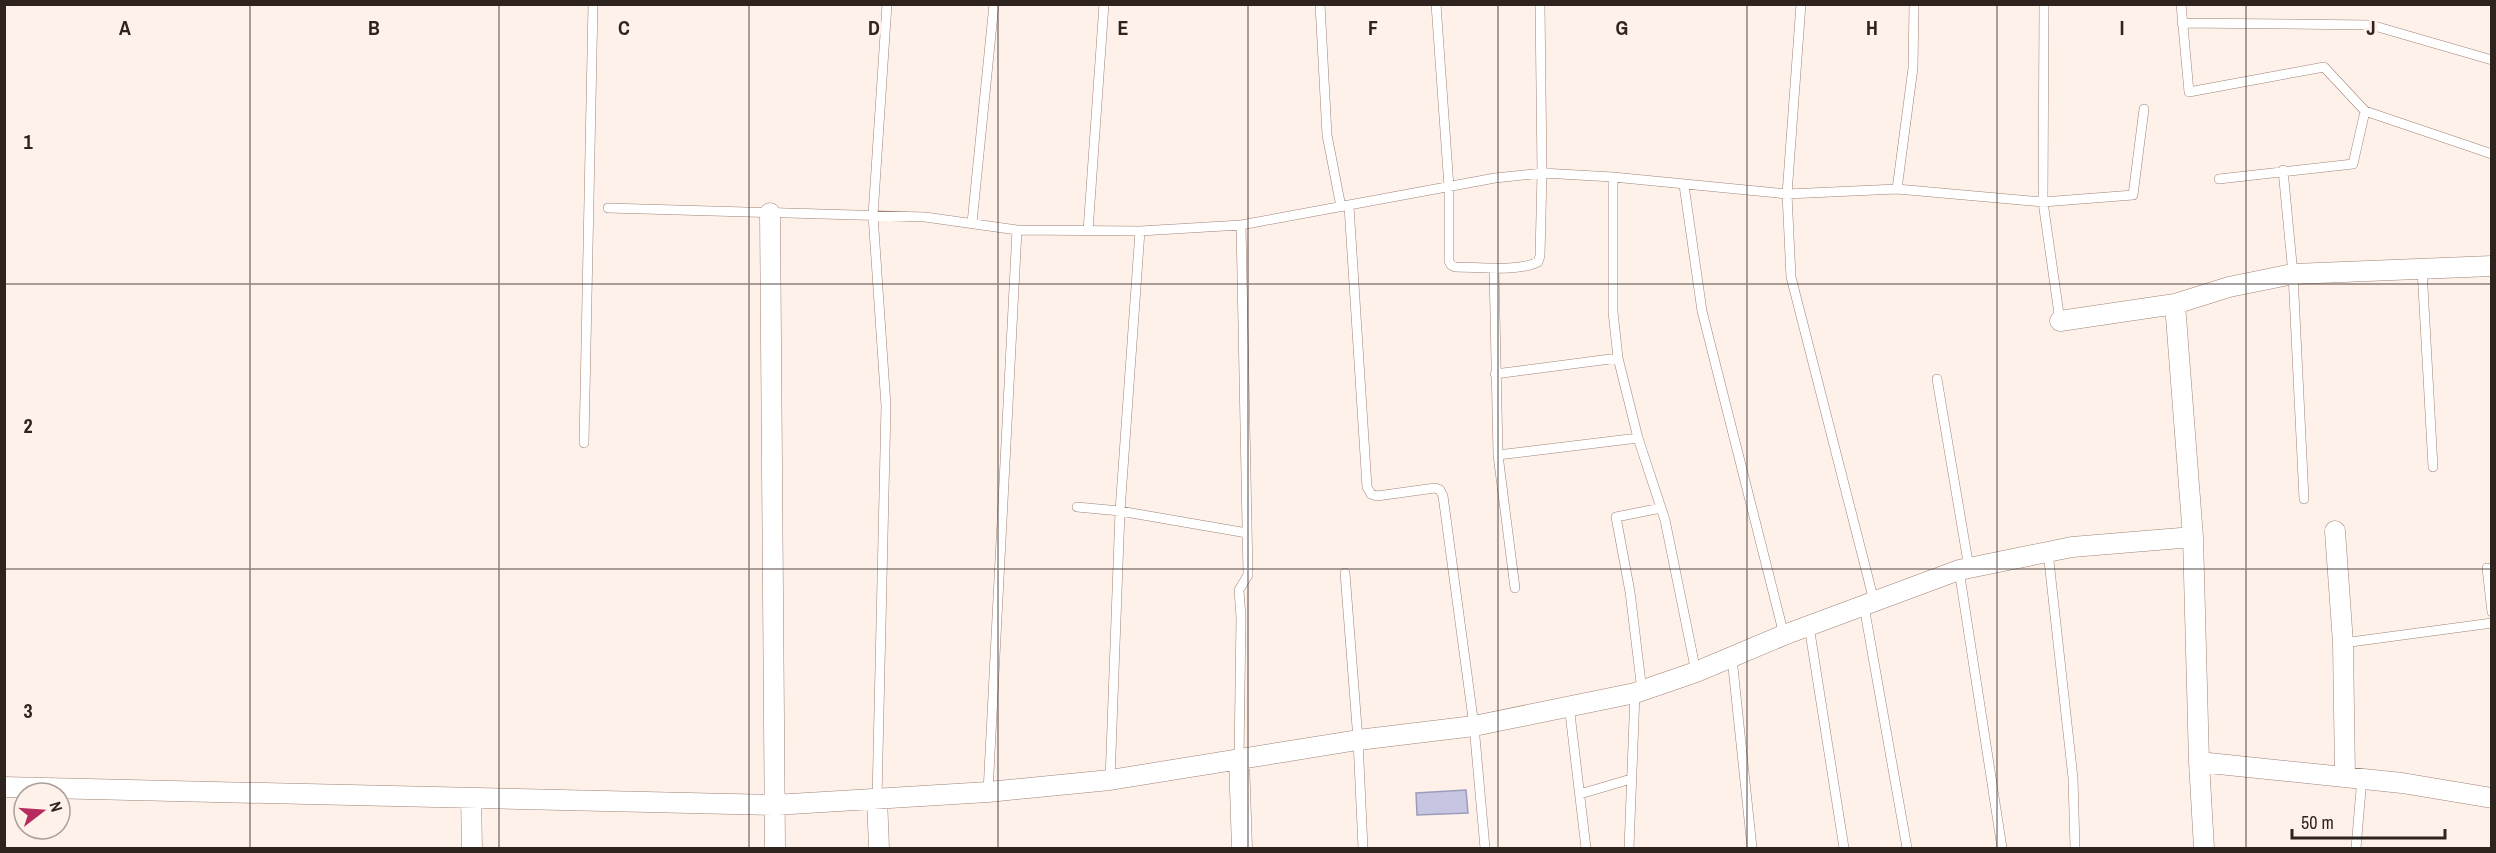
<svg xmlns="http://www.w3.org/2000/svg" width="2496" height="853" viewBox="0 0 2496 853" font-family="'Archivo Narrow',sans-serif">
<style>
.building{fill:#c6c6e3;stroke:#9c9cb8;stroke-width:1.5}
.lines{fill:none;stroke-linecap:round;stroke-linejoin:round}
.lane-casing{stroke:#a08376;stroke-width:10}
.street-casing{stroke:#a08376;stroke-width:21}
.lane{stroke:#fff;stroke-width:9}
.street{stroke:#fff;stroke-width:20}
.grid{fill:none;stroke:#2f231e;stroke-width:1.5;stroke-opacity:0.55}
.grid-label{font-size:20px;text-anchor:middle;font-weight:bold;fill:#2f231e;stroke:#fef1ea;stroke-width:6;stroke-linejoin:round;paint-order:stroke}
</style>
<rect width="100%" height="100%" fill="#fef1ea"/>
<path class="building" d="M1466 790 1468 813 1417 815 1416 793Z"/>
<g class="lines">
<g class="lane-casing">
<path id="lane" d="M1320 4 1327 135 1341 207
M1436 4 1449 187V261L1451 265 1455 267C1478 267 1518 272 1538 262L1540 256 1542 173 1540 4
M1801 4 1787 194 1791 277 1874 601
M2044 4 2043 202 2060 321
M2181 4 2189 92 2324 67 2365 111 2353 164 2219 179
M2182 23 2371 25 2492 60
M2365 111 2492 154
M2283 170 2293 274 2304 499
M1613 177V312L1618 358 1638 438 1665 520 1696 672
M1684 185 1702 311 1784 635
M1897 189 1913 68 1914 4
M1349 206 1367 487 1371 494 1377 496 1435 488 1440 490 1443 496 1474 726 1485 848
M608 208 925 217 1017 230 1140 231 1241 225 1495 178 1542 173 1613 177 1787 194 1897 189 2043 202 2133 195 2144 109
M972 223 994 4
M1088 231 1104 4
M1494 268 1498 455 1515 588
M2422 269 2433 467
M1495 374 1618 358
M1937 379 1969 568
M584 443 593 4
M1498 455 1638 438
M1077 507 1120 511 1247 533
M2048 552 2073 778 2075 848
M2487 568 2492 612
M1959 570 2002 848
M1345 573 1358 740 1363 848
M1864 606 1907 848
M1809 626 1844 848
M2343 643 2492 623
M1732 658 1752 848
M1642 691 1630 592 1616 517 1661 508
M1569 705 1586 848
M1239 759 1241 617 1239 590 1248 575 1241 225
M1110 780 1120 511 1140 231
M988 792 1017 230
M1580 794 1631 779
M877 798 886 406 873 215 887 4
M1629 848 1635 693
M2356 848 2362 778"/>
</g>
<g class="street-casing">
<path id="street" d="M770 213 775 848
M2175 304 2193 537 2199 762 2204 848
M2060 321 2175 304 2229 287 2293 274 2492 266
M2335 531 2343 643 2345 776
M1239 759 1242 848
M2199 762 2402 783 2492 798
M4 787 774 805 988 792 1110 780 1358 740 1474 726 1635 693 1696 672 1784 635 1959 570 2072 547 2193 537
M471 798 472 848
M877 798 879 848"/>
</g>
<use href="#lane" class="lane"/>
<use href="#street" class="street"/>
</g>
<path class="grid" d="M250 4V848M499 4V848M749 4V848M998 4V848M1248 4V848M1498 4V848M1747 4V848M1997 4V848M2246 4V848M4 284H2492M4 569H2492"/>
<g class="grid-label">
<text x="125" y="35">A</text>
<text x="374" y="35">B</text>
<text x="624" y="35">C</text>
<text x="874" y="35">D</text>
<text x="1123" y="35">E</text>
<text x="1373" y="35">F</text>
<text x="1622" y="35">G</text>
<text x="1872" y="35">H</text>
<text x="2122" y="35">I</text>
<text x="2371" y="35">J</text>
<text x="28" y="149">1</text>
<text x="28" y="433">2</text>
<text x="28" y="718">3</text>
</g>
<rect width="2496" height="853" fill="none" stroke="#2f231e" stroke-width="12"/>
<g transform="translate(42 811) rotate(73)"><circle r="28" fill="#fef1ea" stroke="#ab9f98" stroke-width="1.5"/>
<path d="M0-4.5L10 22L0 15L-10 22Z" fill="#b82b5f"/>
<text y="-9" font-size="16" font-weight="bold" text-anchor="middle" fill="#2f231e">N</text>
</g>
<path d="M2292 829v9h153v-9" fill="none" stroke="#2f231e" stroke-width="3"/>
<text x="2301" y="829" font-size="18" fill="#2f231e" stroke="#fef1ea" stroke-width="4.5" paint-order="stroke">50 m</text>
</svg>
